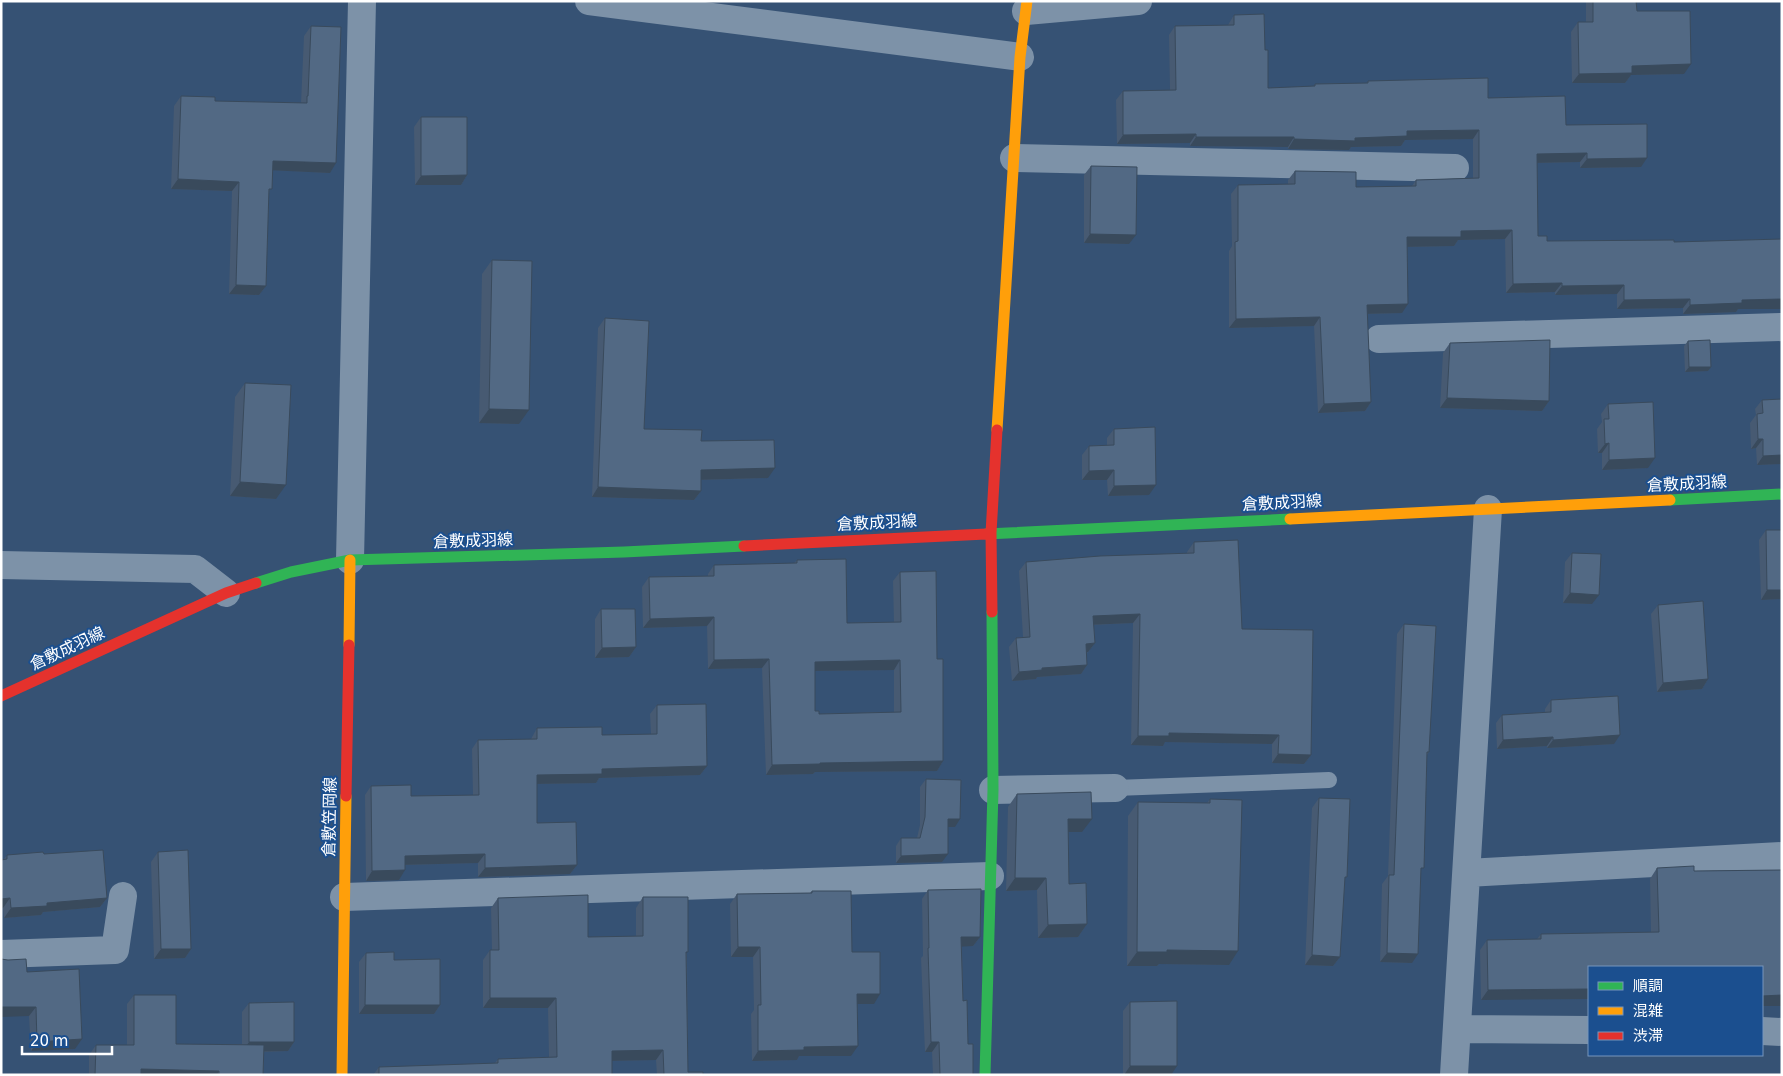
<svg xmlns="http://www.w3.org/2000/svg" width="1783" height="1076" viewBox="0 0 1783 1076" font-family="'DejaVu Sans','Noto Sans JP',sans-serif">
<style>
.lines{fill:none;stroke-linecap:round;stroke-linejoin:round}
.lane{stroke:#7d92a8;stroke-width:16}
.street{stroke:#7d92a8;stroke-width:28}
.fast{stroke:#30b455;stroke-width:11}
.slow{stroke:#ff9f0a;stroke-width:11}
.jam{stroke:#e5322d;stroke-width:11}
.wall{fill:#475a72;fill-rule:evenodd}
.shaded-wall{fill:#394a5c}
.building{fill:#526984;stroke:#394a5c;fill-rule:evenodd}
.labels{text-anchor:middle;stroke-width:4;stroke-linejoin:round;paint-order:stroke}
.street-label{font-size:16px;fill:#fff;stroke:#1b4f8f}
</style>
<rect width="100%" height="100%" fill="#365274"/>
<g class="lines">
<path class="lane" d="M1115 788 1329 780"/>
<path class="street" d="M589 1 1020 57
M1026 11 1138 1
M1014 158 1455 168
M1379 339 1782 327
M350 560 362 1
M1 565 195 569 226 593
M993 790 1115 788
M1467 873 1782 856
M344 897 990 876
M1 954 115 950 123 896
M1457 1029 1589 1030
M1762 1031 1782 1032
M1454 1075 1488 509"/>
<path class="fast" d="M1670 500 1782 494
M986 534 1290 519
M256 583 291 572 350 560 624 552 744 546
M985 1075 993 790 992 612"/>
<path class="slow" d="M997 430 1020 57 1027 1
M1290 519 1670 500
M349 645 350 560
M342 1075 346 796"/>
<path class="jam" d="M744 546 986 534
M992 612 991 533 997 430
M1 696 226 593 256 583
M346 796 349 645"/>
</g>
<path class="wall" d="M1586 1H1636L1637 11 1684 74 1631 75 1625 83H1572L1571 32 1578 22H1586Z
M1234 15 1265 50 1268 88 1313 87 1315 84 1367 83 1368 81 1488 98 1566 125 1641 167 1580 168V162L1537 163 1538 236 1547 241 1674 242 1738 309 1736 312 1683 314V308L1617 309V294L1555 295V292L1506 293 1505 239 1458 240 1454 246 1407 247 1402 313 1367 314 1371 402 1365 411 1318 413 1314 326 1229 328V251L1232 246 1231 194 1238 185 1288 184V180L1295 171 1356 187 1412 186 1416 180 1473 178V139L1405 140 1401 146 1351 147 1349 150 1288 149V147L1190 146V143L1117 144 1116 100 1123 91 1170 90 1169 35 1175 26 1228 25Z
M311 26 330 173 273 170 269 194 266 286 259 295 229 294 232 191 171 189 174 106 181 96 215 101 301 103 304 36Z
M421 117 467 175 461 185H415L414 127Z
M1091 166 1129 244 1084 243V175Z
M492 260 519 424 479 423 482 274Z
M605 318 644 429 701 441 768 478 701 480V491L694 500 592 497 598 328Z
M1688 341 1711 367 1708 371 1685 372 1684 346Z
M1450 343 1549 401 1542 411 1440 408 1443 353Z
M245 383 276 499 230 496 235 397Z
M1762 400 1782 464 1757 465 1756 448 1751 449 1750 423 1756 415 1755 409Z
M1608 404 1648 468 1602 470V453H1598L1597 429 1602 422 1601 414Z
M1114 429 1149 495 1108 496 1107 480H1082V455L1089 446 1107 445V438Z
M1766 530 1782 599 1761 600 1759 540Z
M1194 542 1242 629 1311 755 1304 764 1272 763V744L1165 742 1163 746 1131 745 1133 623 1093 625 1095 643 1088 652 1087 653V665L1081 674 1037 677 1036 679 1012 681 1009 647 1016 638 1023 637 1019 571 1026 562 1187 553V552Z
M1572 553 1592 604 1563 603 1565 562Z
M797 560 847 623 894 622 893 581 900 572 937 659 943 761 937 771 815 772 813 774 766 775 762 668 708 669 707 626 643 628 642 587 649 577 708 576V574L714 565 794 563ZM894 670V712L819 714 815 711V671Z
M1658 605 1708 679 1702 689 1657 692 1651 614Z
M601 609 636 647 629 657 595 658V619Z
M1404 624 1429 752 1427 755 1412 963 1380 962 1382 884 1388 876 1397 634Z
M1551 700 1614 744 1547 748V746L1497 749 1496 723 1502 715 1545 712V709Z
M657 705 707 766 700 775 599 778 596 783 537 784V823L577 865 570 874 478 877V863L405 865 399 880 366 881 365 795 371 786 411 796 473 795 472 749 478 740 531 739 537 728 602 735 651 734 650 714Z
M926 779 955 827H948L942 862 896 863V846L901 838H917L920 825V787Z
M1017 794 1082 832H1068L1069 884 1087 924 1078 937 1038 938 1037 890 1006 891 1008 807Z
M1319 798 1344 881 1340 957 1333 966 1305 965 1312 808Z
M1210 799 1229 965 1159 964 1157 966H1127L1128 816 1138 802 1207 803Z
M158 852 191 949 185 958 154 959 151 862Z
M44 854 107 898 100 907 43 912 41 915 4 918 3 908H1V860L4 859 7 855Z
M1657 868 1694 871 1781 870 1782 869V1006H1762V967L1481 1000 1480 950 1487 940 1537 939 1541 934 1651 932 1650 879Z
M928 890 980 937 973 946H962L963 1001 968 1044 973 1075H933L932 1052H925L921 958 923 956 922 899Z
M812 891 852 952 874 1004H857L851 1056H799L797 1060 752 1061 751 1014 754 1010 753 957H731L730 904 737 894 810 893Z
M643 897 687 954 688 1072 703 1075H657L656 1060 495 1063 498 1059 549 1057 548 1008H483V960L490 950H492L491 908 498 898 588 937 636 936V908Z
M366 953 440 1005 434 1014H359V962Z
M8 960 27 972 75 1049 31 1051 29 1016Z
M134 995 176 1044H242V1012L249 1003 294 1042 288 1051 264 1052 263 1075H89V1055L96 1045H127V1004Z
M1130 1002 1171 1075H1123V1011Z
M379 1067V1075H373Z"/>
<path class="shaded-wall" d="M1691 64 1684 74 1631 75 1625 83H1572L1579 74 1632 66Z
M1479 130 1473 139 1405 140 1401 146 1351 147 1349 150 1288 149 1294 139 1407 131Z
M1196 134 1190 143 1117 144 1123 135Z
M1196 137H1294L1288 147 1190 146Z
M1587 153 1580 162 1530 163 1537 154Z
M1647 158 1641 167 1580 168 1587 159Z
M273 161 336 163 330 173 267 170Z
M467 175 461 185H415L421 176Z
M178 179 239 182 232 191 171 189Z
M1512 230 1505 239 1458 240 1454 246 1400 247 1407 237 1461 231Z
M1090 234 1136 235 1129 244 1084 243Z
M1562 283 1555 292 1506 293 1513 284Z
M236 285 266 286 259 295 229 294Z
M1624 285 1617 294 1555 295 1562 286Z
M1690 299 1683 308 1617 309 1624 300Z
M1782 299V309H1738L1736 312 1683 314 1690 305 1742 300Z
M1408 304 1402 313 1360 314 1367 305Z
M1320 317 1314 326 1229 328 1236 319Z
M1689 367H1711L1708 371 1685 372Z
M1447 398 1549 401 1542 411 1440 408Z
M1371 402 1365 411 1318 413 1324 404Z
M489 409 529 410 519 424 479 423Z
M1758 439H1763L1756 448 1751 449Z
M1609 443 1602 453H1598L1605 444Z
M1782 455V464L1757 465 1763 456Z
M1655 458 1648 468 1602 470 1609 460Z
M775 468 768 478 694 480 701 470Z
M1114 470 1107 480H1082L1089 471Z
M240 482 286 485 276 499 230 496Z
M1156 485 1149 495 1108 496 1114 486Z
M598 487 701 491 694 500 592 497Z
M1767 590H1782V599L1761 600Z
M1570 593 1599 595 1592 604 1563 603Z
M1140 614 1133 623 1086 625 1093 616Z
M714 617 707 626 643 628 650 619Z
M1095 643 1088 652 1079 653 1086 644Z
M636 647 629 657 595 658 602 648Z
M769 659 762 668 708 669 714 660Z
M900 660 894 670 808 671 815 662Z
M1087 665 1081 674 1037 677 1036 679 1012 681 1019 672 1042 668Z
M1708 679 1702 689 1657 692 1663 683Z
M1169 733 1279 735 1272 744 1165 742 1163 746 1131 745 1138 736Z
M1620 735 1614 744 1547 748 1553 740Z
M1553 737 1547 746 1497 749 1503 740Z
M1278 754 1311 755 1304 764 1272 763Z
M943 761 937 771 815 772 813 774 766 775 772 765 820 763Z
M707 766 700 775 599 778 596 783 530 784 537 775 602 769Z
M948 819H960L955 827H943Z
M1068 819H1092L1082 832H1059Z
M485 854 478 863 398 865 405 856Z
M948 854 942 862 896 863 901 856Z
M577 865 570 874 478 877 485 868Z
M405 870 399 880 366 881 372 871Z
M1015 878H1046L1037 890 1006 891Z
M10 898 3 908H1V899Z
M107 898 100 907 43 912 41 915 4 918 11 908 47 903Z
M1087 924 1078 937 1038 938 1048 925Z
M961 937H980L973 946 955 947Z
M738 947H760L753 957H731Z
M161 949H191L185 958 154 959Z
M1167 950 1238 951 1229 965 1159 964 1157 966H1127L1137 952Z
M1387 953 1418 954 1412 963 1380 962Z
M1312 955 1340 957 1333 966 1305 965Z
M1589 989V999L1481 1000 1488 990Z
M857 994H880L874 1004H850Z
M1782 995V1006H1762V996Z
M490 998H556L548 1008H483Z
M365 1005H440L434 1014H359Z
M1 1007H36L29 1016 1 1017Z
M82 1039 75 1049 31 1051 37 1042Z
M249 1042H294L288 1051 242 1052Z
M931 1042H939L932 1052H925Z
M858 1046 851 1056H799L797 1060 752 1061 758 1051 804 1047Z
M663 1050 656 1060 605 1061 612 1051Z
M1130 1066H1177L1171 1075H1124Z
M141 1069 219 1071 217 1075H137Z"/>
<path class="building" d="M1593 1H1636L1637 11H1690L1691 64 1632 66V73L1579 74 1578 22H1593Z
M1264 14 1265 50H1268V88L1315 86V84L1368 83V81L1488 78V98L1565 96 1566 125 1647 124V158L1587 159V153L1537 154 1538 236H1547V241L1674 240V242L1782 239V299L1742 300V303L1690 305V299L1624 300V285L1562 286V283L1513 284 1512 230 1461 231V237H1407L1408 304 1367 305 1371 402 1324 404 1320 317 1236 319 1235 242 1238 241V185L1295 184V171L1356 172V187L1416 186V180L1479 178V130L1407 131V136L1355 138V141L1294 139V137H1196V134L1123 135V91L1176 90 1175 26 1234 25V15Z
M311 26 341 27 336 163 273 161 272 189H269L266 286 236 285 239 182 178 179 181 96 215 97V101L307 103V96H308Z
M421 117H467V175L421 176Z
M1091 166 1137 167 1136 235 1090 234Z
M492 260 532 261 529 410 489 409Z
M605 318 649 321 644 429 702 430 701 441 774 440 775 468 701 470V491L598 487Z
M1550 340 1549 401 1447 398 1450 343Z
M1710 340 1711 367H1689L1688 341Z
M245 383 291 385 286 485 240 482Z
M1782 399V455L1763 456V439H1758L1757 414 1763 413 1762 400Z
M1653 402 1655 458 1609 460V443L1605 444 1604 419H1609L1608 404Z
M1155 427 1156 485 1114 486V470L1089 471V446L1114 445V429Z
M1766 530H1782V590H1767Z
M1238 540 1242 629 1313 630 1311 755 1278 754 1279 735 1169 733V736H1138L1140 614 1093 616 1095 643 1086 644 1087 665 1042 668V670L1019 672 1016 638 1030 637 1026 562 1100 556 1194 553V542Z
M1572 553 1601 554 1599 595 1570 593Z
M846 559 847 623 901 622 900 572 936 571 937 659H943V761L820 763V764L772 765 769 659 714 660V617L650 619 649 577 714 576V565L797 563V560ZM900 660 901 712 819 714V711H815V662Z
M1703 601 1708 679 1663 683 1658 605Z
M601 609H635L636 647 602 648Z
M1404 624 1436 626 1429 752H1427L1424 868H1421L1418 954 1387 953 1389 875H1394Z
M1618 696 1620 735 1553 740V737L1503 740 1502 715 1551 712V700Z
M706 704 707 766 602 769V774L537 775V823L576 822 577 865 485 868V854L405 856V870L372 871 371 786 411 785V796L479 795 478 740 537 739V728L602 727V735L657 734V705Z
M926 779 961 780 960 819H948V854L901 856V838H920L925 817Z
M1091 792 1092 819H1068L1069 884 1086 883 1087 924 1048 925 1046 878H1015L1017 794Z
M1319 798 1350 799 1347 877H1345L1340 957 1312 955Z
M1210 799 1242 800 1238 951 1167 950V952H1137L1138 802 1210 803Z
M103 850 107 898 47 903V906L11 908 10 898 1 899V860L7 859V855L43 852 44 854Z
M188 850 191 949H161L158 852Z
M1694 866V871L1782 870V995L1762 996V967H1589V989L1488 990 1487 940 1541 939V934L1659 932 1657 868Z
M981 889 980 937H961L963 1001 967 1000 968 1044H973V1075H940L939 1042H931L928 948H929L928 890Z
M812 891H851L852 952H880V994H857L858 1046 804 1047V1050L758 1051V1005H761L760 947H738L737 894 812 893Z
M588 895V937L643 936V897H688V952H686L688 1072H703V1075H664L663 1050 612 1051V1075H379V1067L498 1063V1059L557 1057 556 998H490V950H499L498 898Z
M394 952V960L440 959V1005H365L366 953Z
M1 959 8 960 26 959 27 972 79 969 82 1039 37 1042 36 1007H1Z
M134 995H176V1044L264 1045 263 1075H219V1071L141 1069V1075H95L96 1045H134Z
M1177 1001V1066H1130V1002Z
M294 1002V1042H249V1003Z"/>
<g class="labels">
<g class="street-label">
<text transform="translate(1687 483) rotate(-3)" y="6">倉敷成羽線</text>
<text transform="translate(1282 502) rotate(-3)" y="6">倉敷成羽線</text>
<text transform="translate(877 522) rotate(-3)" y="6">倉敷成羽線</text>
<text transform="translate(473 540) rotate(-2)" y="6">倉敷成羽線</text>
<text transform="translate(67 648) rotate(-25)" y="6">倉敷成羽線</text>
<text transform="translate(329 817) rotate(-89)" y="6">倉敷笠岡線</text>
</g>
</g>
<rect width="1783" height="1076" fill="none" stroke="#ffffff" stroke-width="5"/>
<rect x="1588" y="966" width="175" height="90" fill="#1b4f8f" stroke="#7695bc"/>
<rect x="1598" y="982" width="25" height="8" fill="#30b455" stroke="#7695bc"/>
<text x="1633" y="991" font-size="15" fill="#ffffff">順調</text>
<rect x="1598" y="1007" width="25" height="8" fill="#ff9f0a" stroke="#7695bc"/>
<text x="1633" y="1016" font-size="15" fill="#ffffff">混雑</text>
<rect x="1598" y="1032" width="25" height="8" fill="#e5322d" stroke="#7695bc"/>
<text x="1633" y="1041" font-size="15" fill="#ffffff">渋滞</text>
<path d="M22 1046v8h90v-8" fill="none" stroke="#ffffff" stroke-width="2.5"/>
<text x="30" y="1046" font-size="15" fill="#ffffff" stroke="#1b4f8f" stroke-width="4" paint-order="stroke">20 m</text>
</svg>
